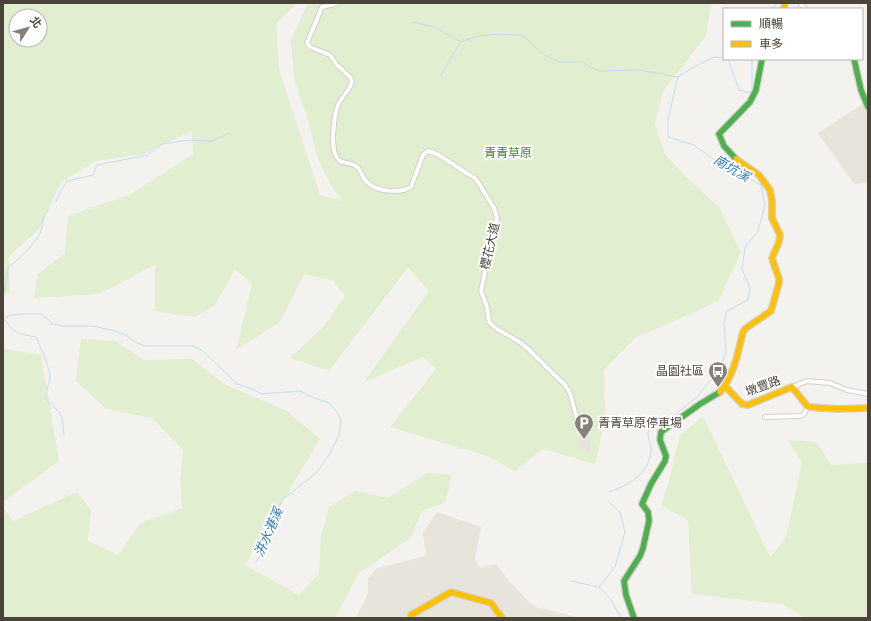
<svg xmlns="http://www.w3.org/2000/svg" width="871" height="621" viewBox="0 0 871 621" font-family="'Nunito Sans','Noto Sans TC',sans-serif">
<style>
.residential{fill:#e7e4dc}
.green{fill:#e1eecf;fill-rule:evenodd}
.parking{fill:#e6e3df}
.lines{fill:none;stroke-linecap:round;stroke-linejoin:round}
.stream{stroke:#c0ddf1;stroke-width:1}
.street-casing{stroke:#d2d0cb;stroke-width:6}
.fast-casing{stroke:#d3cfc5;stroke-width:8}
.slow-casing{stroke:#d3cfc5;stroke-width:8}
.street{stroke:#fdfdfc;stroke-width:4}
.fast{stroke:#4caf50;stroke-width:5.5}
.slow{stroke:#ffc107;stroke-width:5.5}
.labels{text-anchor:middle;stroke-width:4;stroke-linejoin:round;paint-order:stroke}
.park-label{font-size:12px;fill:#4a7f2a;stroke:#fff}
.street-label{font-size:12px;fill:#4b4439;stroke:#fff}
.poi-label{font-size:12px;fill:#4b4439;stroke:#fff;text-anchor:end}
.water-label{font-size:13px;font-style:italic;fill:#2e7ab2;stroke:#fff}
</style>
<rect width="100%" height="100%" fill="#f4f2ee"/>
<path class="residential" d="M863 104 868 113V182L854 184 818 133Z
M437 512 481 527 475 559 480 568 496 564 510 582 529 602 537 607 581 618H356L368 593V578L377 568 426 556 423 533Z"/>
<path class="green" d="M3 3H298L276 23 279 69 320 195 344 201 333 189 318 159 306 113 294 80 291 40 308 3H711L706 36 663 91 655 124 665 154 690 181 720 208 741 253 718 301 670 323 636 337 604 370 605 420 595 464 543 449 515 471 487 456 390 427 436 369 423 357 364 382 429 291 408 267 329 371 290 358 324 326 345 296 333 281 304 274 280 322 236 350 252 284 235 269 215 305 195 317 155 311V265L99 294 34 298 38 274 65 253 68 216 129 195 193 154 192 131 143 154 97 161 61 182 39 229 9 256 10 293 3 294ZM16 16H40V40H16Z
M81 339 115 341 145 360 192 359 224 384 287 411 320 439 245 565 299 595 319 573 321 537 329 507 355 491 387 498 427 473 452 475 445 503 422 511 410 538 358 574 336 616V618H3V507L13 521 77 492 91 510 88 541 118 555 140 523 182 508 180 481 183 450 152 418 106 409 76 381Z
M3 349 41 355 59 461 3 502Z
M703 416 770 557 786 537 802 463 788 440 817 442 831 465 868 463V618H805L782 604 692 594 688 520 661 505 668 484 680 435Z"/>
<path class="parking" d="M589 431 591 451 579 448 580 432Z"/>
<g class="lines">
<path class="stream" d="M774 9 776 3
M412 22 434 27 461 42C479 33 502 34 522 35L544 55 559 62H582L598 71 640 70 678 77
M728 59 739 90 752 93V59
M441 75 460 43
M56 202 60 192 67 181 93 175 97 165 147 155 163 144 189 140 212 141 230 133
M3 298 6 283 8 268C19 258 33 247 40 233 43 226 42 216 48 210
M3 320 8 316 20 314H41L48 319 52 324 63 326H92L112 330 127 336 137 343 146 346H193L203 351 237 384 250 388 262 394 301 391 309 396 329 403 336 411 340 417 341 423 339 435 329 455 316 473 282 500 262 554 255 563
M5 320C15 335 19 334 36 337 40 346 50 369 50 377 49 386 45 391 46 399L59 412 62 418 64 435
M609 492C629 485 648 475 651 452 652 446 648 440 648 434 648 429 651 424 653 419L666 422 697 397 718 371 726 353 724 323 727 311 748 300 750 288 742 269 745 247 758 231 765 205 761 185 746 177 727 169 694 145 668 137V120L678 77 694 67 714 57 724 58
M609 502 620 512 625 532 615 567 599 587 610 598 621 618
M571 581 598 587"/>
<g class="street-casing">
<path id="street" d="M338 3 322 7 307 43 310 47 330 55 336 64 350 77 352 81C350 91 342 96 338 105 334 114 334 126 333 135 333 144 333 160 343 162 348 164 353 163 357 167 361 170 362 176 365 180 374 192 399 194 411 187L423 155 428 151 437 154 476 179 494 208 497 217 481 291 487 307 489 322 497 329 518 341 526 347 565 385 570 393 578 423
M800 3 805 9
M792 387 807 381 830 383 847 390 868 394
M765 417 800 416 803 415 808 407"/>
</g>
<g class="fast-casing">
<path id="fast" d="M854 59 861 90 868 107
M736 159 724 146 719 134 750 102 756 90 762 59
M634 618 626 595 624 581 640 556 643 548 649 521 648 512 642 504 651 484 665 461 666 456 660 440 661 432 700 404 720 392"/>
</g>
<g class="slow-casing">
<path id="slow" d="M784 9 785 3
M725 386 742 404 748 405 792 387 808 407 838 409 868 408
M720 392C734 376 738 352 743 332L746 328 771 311 779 283V279L772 258 779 242 780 235 772 218V201L770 190 759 175 736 159
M412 618 411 615 451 592 491 603 502 618"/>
</g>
<use href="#street" class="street"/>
<use href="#fast" class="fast"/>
<use href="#slow" class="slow"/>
</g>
<defs>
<g id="bus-pin" transform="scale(1)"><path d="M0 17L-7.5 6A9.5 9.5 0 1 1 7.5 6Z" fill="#868178" stroke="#fff"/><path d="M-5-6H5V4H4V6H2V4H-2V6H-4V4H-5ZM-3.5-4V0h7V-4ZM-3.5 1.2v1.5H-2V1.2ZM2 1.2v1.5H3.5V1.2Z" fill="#fff"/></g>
<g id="parking-pin" transform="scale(1)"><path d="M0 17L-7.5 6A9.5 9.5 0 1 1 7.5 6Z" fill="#868178" stroke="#fff"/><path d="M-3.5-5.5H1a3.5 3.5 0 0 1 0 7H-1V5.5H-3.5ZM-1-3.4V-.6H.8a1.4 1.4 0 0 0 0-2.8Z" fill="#fff"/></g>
</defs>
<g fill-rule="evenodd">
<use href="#bus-pin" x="718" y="371"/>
<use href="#parking-pin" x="584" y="423"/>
</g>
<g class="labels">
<g class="park-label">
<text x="508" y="157">青青草原</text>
</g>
<g class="street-label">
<text transform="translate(490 246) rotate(-77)" y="4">櫻花大道</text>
<text transform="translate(763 386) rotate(-20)" y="4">墩豐路</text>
</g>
<g class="poi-label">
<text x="704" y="375">晶園社區</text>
<text x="598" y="427" text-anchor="start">青青草原停車場</text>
</g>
<g class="water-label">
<text transform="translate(732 168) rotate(30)" y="5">南坑溪</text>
<text transform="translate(268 532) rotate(-66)" y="5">汫水港溪</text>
</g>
</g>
<rect width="871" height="621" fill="none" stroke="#4b4439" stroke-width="8"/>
<rect x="723" y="8" width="140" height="52" fill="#ffffff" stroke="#b7b4b0"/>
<rect x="731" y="21" width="20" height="6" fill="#4caf50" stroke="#b7b4b0"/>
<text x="759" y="28" font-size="12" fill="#4b4439">順暢</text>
<rect x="731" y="41" width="20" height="6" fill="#ffc107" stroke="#b7b4b0"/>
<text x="759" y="48" font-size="12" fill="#4b4439">車多</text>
<g transform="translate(28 28) rotate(53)"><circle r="19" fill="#ffffff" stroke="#b7b4b0"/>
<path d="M0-3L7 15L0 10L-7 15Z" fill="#868178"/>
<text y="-6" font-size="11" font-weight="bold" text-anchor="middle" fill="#4b4439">北</text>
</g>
</svg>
